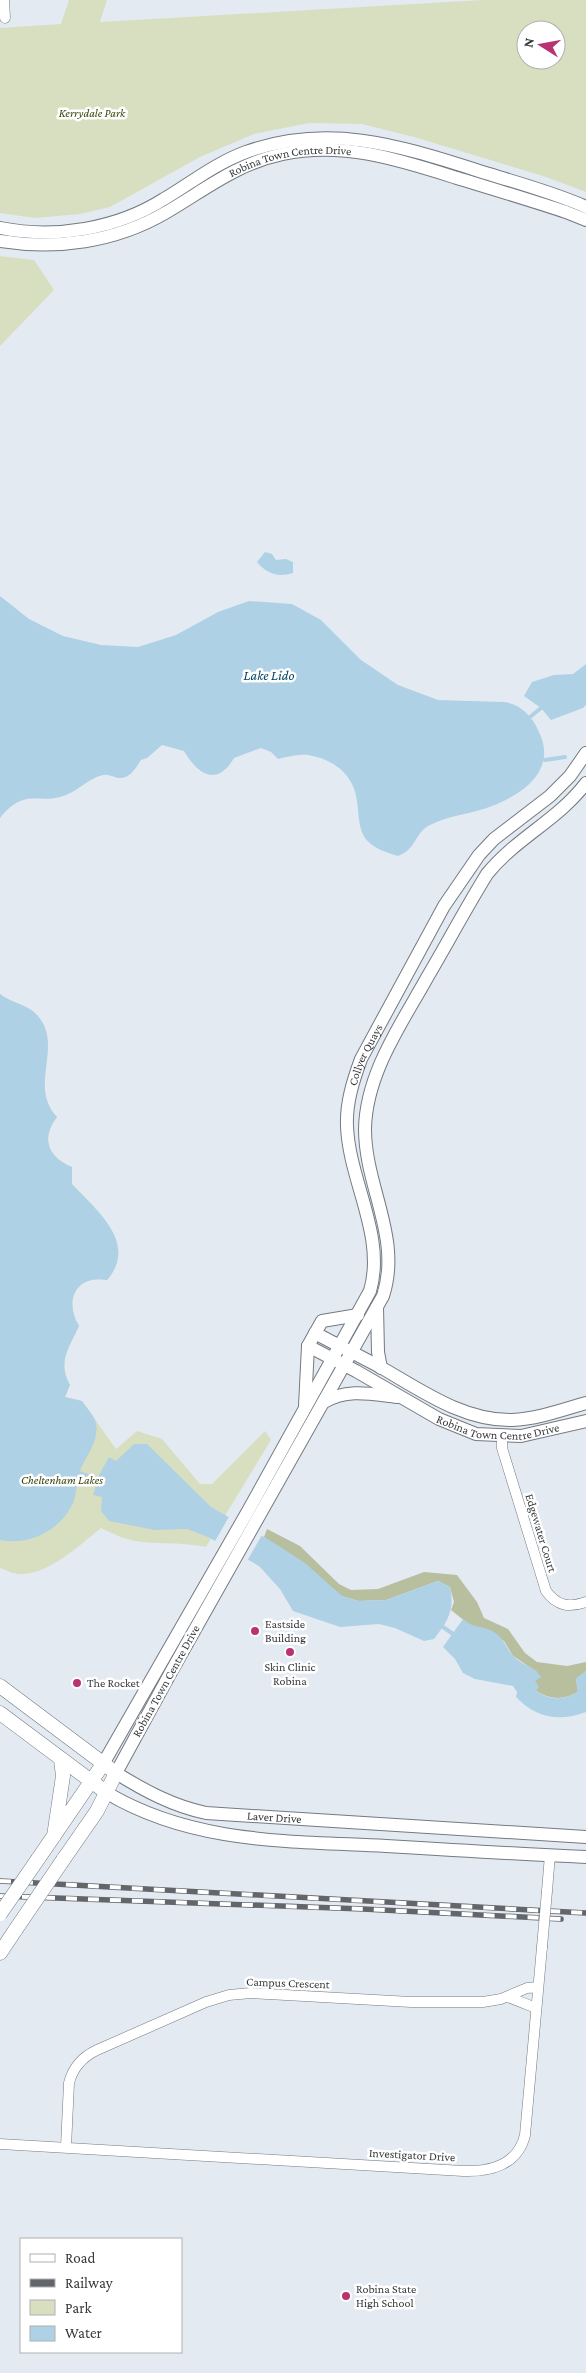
<svg xmlns="http://www.w3.org/2000/svg" width="586" height="2373" viewBox="0 0 586 2373" font-family="'Crimson Pro',serif">
<style>
.green{fill:#d8dfc0;fill-rule:evenodd}
.forest{fill:#b8bf9e}
.water{fill:#afd1e5}
.pier{fill:#e4eaf2}
.lines{fill:none;stroke-linecap:round;stroke-linejoin:round}
.stream{stroke:#afd1e5;stroke-width:4}
.minor-casing{stroke:#747a81;stroke-width:11}
.tertiary-casing{stroke:#747a81;stroke-width:14}
.secondary-casing{stroke:#747a81;stroke-width:15}
.minor{stroke:#fff;stroke-width:10}
.tertiary{stroke:#fff;stroke-width:12}
.secondary{stroke:#fff;stroke-width:14}
.rail-casing{stroke:#62656a;stroke-width:5.5}
.rail{stroke:#fff;stroke-width:4;stroke-dasharray:11;stroke-linecap:butt}
.minor-bridge-casing{stroke:#747a81;stroke-width:11;stroke-linecap:butt}
.secondary-bridge-casing{stroke:#747a81;stroke-width:15;stroke-linecap:butt}
.minor-bridge{stroke:#fff;stroke-width:10}
.secondary-bridge{stroke:#fff;stroke-width:14}
.poi-dot{fill:#ba3271;stroke:#fff;stroke-width:2}
.labels{text-anchor:middle;stroke-width:5;stroke-linejoin:round;paint-order:stroke}
.park-label{font-size:12px;font-style:italic;fill:#3b440c;stroke:#fff}
.street-label{font-size:12px;fill:#373a3d;stroke:#fff}
.poi-label{font-size:12px;fill:#373a3d;stroke:#fff;text-anchor:start}
.water-label{font-size:14px;font-style:italic;fill:#034562;stroke:#fff}
</style>
<rect width="100%" height="100%" fill="#e4eaf2"/>
<path class="green" d="M69 0H107L100 22 482 0H586V192L546 177 414 137 362 124 309 123 254 134 200 157 110 207 80 214 35 218 0 213V28L61 24ZM526 30H556V60H526Z
M0 256 34 260 54 290 0 346Z
M0 994C11 1003 27 1004 37 1015 65 1046 27 1085 57 1117 41 1138 47 1157 72 1167V1184C96 1210 138 1243 107 1280 75 1274 64 1302 79 1326 69 1348 57 1362 70 1385L65 1397 82 1401 116 1449 137 1431 162 1439 200 1484H212L265 1431 271 1440 206 1547C179 1541 149 1546 123 1538 115 1535 108 1531 101 1528 80 1545 47 1576 19 1574 13 1574 6 1570 0 1568Z"/>
<path class="forest" d="M267 1529 300 1546 339 1584 351 1590 378 1589 424 1572 457 1575 477 1602 484 1618 508 1629 525 1653 537 1662 567 1666 586 1662V1671L576 1679 578 1692C563 1700 551 1700 536 1691L535 1681 537 1672 513 1656 504 1641 483 1628 471 1626 451 1610 454 1602 450 1587 438 1581 386 1600 359 1601 341 1596 264 1537Z"/>
<path class="water" d="M265 552 272 554 276 560 286 559 293 562V573C278 578 266 573 257 562Z
M0 596 29 619 63 636 101 645 138 647 176 635 218 612 249 601 292 604 321 620 361 660 398 685 438 700 504 702C520 704 532 716 538 730 558 768 526 793 492 806 472 814 449 815 430 825 414 833 417 849 398 856 387 853 372 848 365 838 358 827 359 814 357 801 354 775 334 759 308 755 299 754 287 757 278 759L271 752 261 748 234 758C217 787 198 775 184 751L162 745 147 758 141 760C135 769 130 779 118 778 113 777 109 774 103 775 89 778 79 790 66 795 38 806 26 786 0 818Z
M586 664V705L583 708 551 720 541 708 524 696 532 682 554 675 573 674Z
M0 994C11 1003 27 1004 37 1015 65 1046 27 1085 57 1117 41 1138 47 1157 72 1167V1184C96 1210 139 1243 107 1280 75 1274 64 1302 79 1326 69 1348 57 1362 70 1385L65 1397 82 1401C86 1407 92 1413 95 1420 102 1438 85 1457 79 1473 76 1483 77 1495 73 1503 60 1531 29 1546 0 1540Z
M134 1444H147L211 1507 271 1541 305 1563 342 1596 359 1601 386 1600 438 1581 450 1587C455 1610 448 1621 434 1639L424 1641 395 1628 379 1624 340 1627 293 1611 280 1589 259 1566 208 1537 187 1529 155 1530 109 1521 101 1511 102 1497 93 1495 99 1475 109 1457 116 1461Z
M463 1619C476 1630 482 1625 494 1632 504 1638 506 1648 513 1656 521 1665 534 1666 541 1677L535 1681 539 1687 536 1691C551 1701 563 1700 578 1692L576 1679 586 1671V1712C559 1722 536 1718 516 1697L517 1692 513 1686 475 1679 463 1673 455 1659 443 1647Z"/>
<path class="pier" d="M230 1515 263 1533 246 1563 214 1543Z"/>
<g class="lines">
<path class="stream" d="M530 717 541 708
M545 760 565 757
M79 1473 97 1479
M443 1627 453 1634"/>
<g class="minor-casing">
<path id="minor" d="M4 0 5 18
M502 1437V1448L546 1591C557 1606 569 1608 586 1602
M547 1891 550 1855
M508 1997 536 2008
M0 2144 463 2171C490 2172 518 2165 525 2135L542 1947
M66 2147 69 2083C73 2067 82 2057 97 2050L206 2002 229 1995 251 1993 411 2002H483L501 1999 527 1988 538 1987"/>
</g>
<g class="tertiary-casing">
<g id="tertiary">
<path d="M0 228C55 239 117 229 164 199 191 183 216 163 246 152 332 121 406 148 489 174 521 184 555 193 586 207"/>
<path id="s1" d="M0 241C56 250 115 242 165 213 205 190 235 164 283 154 343 141 400 160 457 178 493 189 530 200 566 212L586 220"/>
<path id="s2" d="M586 783C558 820 516 838 487 874 466 908 448 942 428 976 402 1023 366 1073 365 1129 365 1187 402 1238 383 1296L171 1672 116 1773C145 1791 173 1806 206 1813L586 1837"/>
<path d="M377 1307 378 1352 381 1368"/>
<path d="M315 1333C337 1345 360 1356 382 1368 422 1391 464 1421 512 1420 537 1419 562 1410 586 1403"/>
<path id="s3" d="M308 1346 356 1371 439 1419 476 1434 521 1436 586 1421"/>
<path d="M324 1402C348 1388 371 1394 397 1397"/>
<path d="M305 1406 308 1346 322 1321 358 1315"/>
<path id="s4" d="M103 1764 248 1511 370 1291C386 1236 349 1181 347 1126 346 1103 353 1081 361 1059L444 906 479 855 494 839 550 796 570 776 586 753"/>
<path d="M107 1793C193 1844 289 1841 386 1846 452 1850 519 1854 586 1857"/>
</g>
</g>
<g class="secondary-casing">
<path id="secondary" d="M0 1686 116 1773 97 1811 63 1860
M0 1713 107 1793
M54 1836 63 1776 61 1760
M38 1859 103 1764
M0 1953 16 1929"/>
</g>
<use href="#minor" class="minor"/>
<use href="#tertiary" class="tertiary"/>
<use href="#secondary" class="secondary"/>
<g class="rail-casing">
<path id="rail" d="M0 1881 586 1913
M0 1896 363 1909 561 1919"/>
</g>
<use href="#rail" class="rail"/>
<g class="minor-bridge-casing">
<path id="minor-bridge" d="M542 1947 547 1891"/>
</g>
<g class="secondary-bridge-casing">
<path id="secondary-bridge" d="M0 1914 38 1859
M16 1929 63 1860"/>
</g>
<use href="#minor-bridge" class="minor-bridge"/>
<use href="#secondary-bridge" class="secondary-bridge"/>
</g>
<g class="poi-dot">
<circle cx="255" cy="1631" r="5"/>
<circle cx="290" cy="1652" r="5"/>
<circle cx="77" cy="1683" r="5"/>
<circle cx="346" cy="2296" r="5"/>
</g>
<g class="labels">
<g class="park-label">
<text x="92" y="117">Kerrydale Park</text>
<text x="62" y="1484">Cheltenham Lakes</text>
</g>
<g class="street-label">
<text dy="4" stroke="none"><textPath href="#s1" startOffset="309">Robina Town Centre Drive</textPath></text>
<text dy="4" stroke="none"><textPath href="#s4" startOffset="786">Collyer Quays</textPath></text>
<text dy="4" stroke="none"><textPath href="#s3" startOffset="211">Robina Town Centre Drive</textPath></text>
<text transform="translate(541 1533) rotate(73)" y="4">Edgewater Court</text>
<text transform="translate(166 1681) rotate(-61)" y="4">Robina Town Centre Drive</text>
<text dy="4" stroke="none"><textPath href="#s2" startOffset="1304">Laver Drive</textPath></text>
<text transform="translate(288 1983) rotate(2)" y="4">Campus Crescent</text>
<text transform="translate(412 2155) rotate(3)" y="4">Investigator Drive</text>
</g>
<g class="poi-label">
<text x="265" y="1628">Eastside<tspan x="265" dy="14">Building</tspan></text>
<text x="290" y="1671" text-anchor="middle">Skin Clinic<tspan x="290" dy="14">Robina</tspan></text>
<text x="87" y="1687">The Rocket</text>
<text x="356" y="2293">Robina State<tspan x="356" dy="14">High School</tspan></text>
</g>
<g class="water-label">
<text x="269" y="680">Lake Lido</text>
</g>
</g>
<rect x="20" y="2238" width="162" height="115" fill="#ffffff" stroke="#afb0b1"/>
<rect x="30" y="2254" width="25" height="8" fill="#ffffff" stroke="#afb0b1"/>
<text x="65" y="2263" font-size="15" fill="#373a3d">Road</text>
<rect x="30" y="2279" width="25" height="8" fill="#62656a" stroke="#afb0b1"/>
<text x="65" y="2288" font-size="15" fill="#373a3d">Railway</text>
<rect x="30" y="2300" width="25" height="15" fill="#d8dfc0" stroke="#afb0b1"/>
<text x="65" y="2313" font-size="15" fill="#373a3d">Park</text>
<rect x="30" y="2326" width="25" height="15" fill="#afd1e5" stroke="#afb0b1"/>
<text x="65" y="2338" font-size="15" fill="#373a3d">Water</text>
<g transform="translate(541 45) rotate(281)"><circle r="24" fill="#ffffff" stroke="#afb0b1"/>
<path d="M0-4L9 19L0 12L-9 19Z" fill="#ba3271"/>
<text y="-8" font-size="14" font-weight="bold" text-anchor="middle" fill="#373a3d">N</text>
</g>
</svg>
